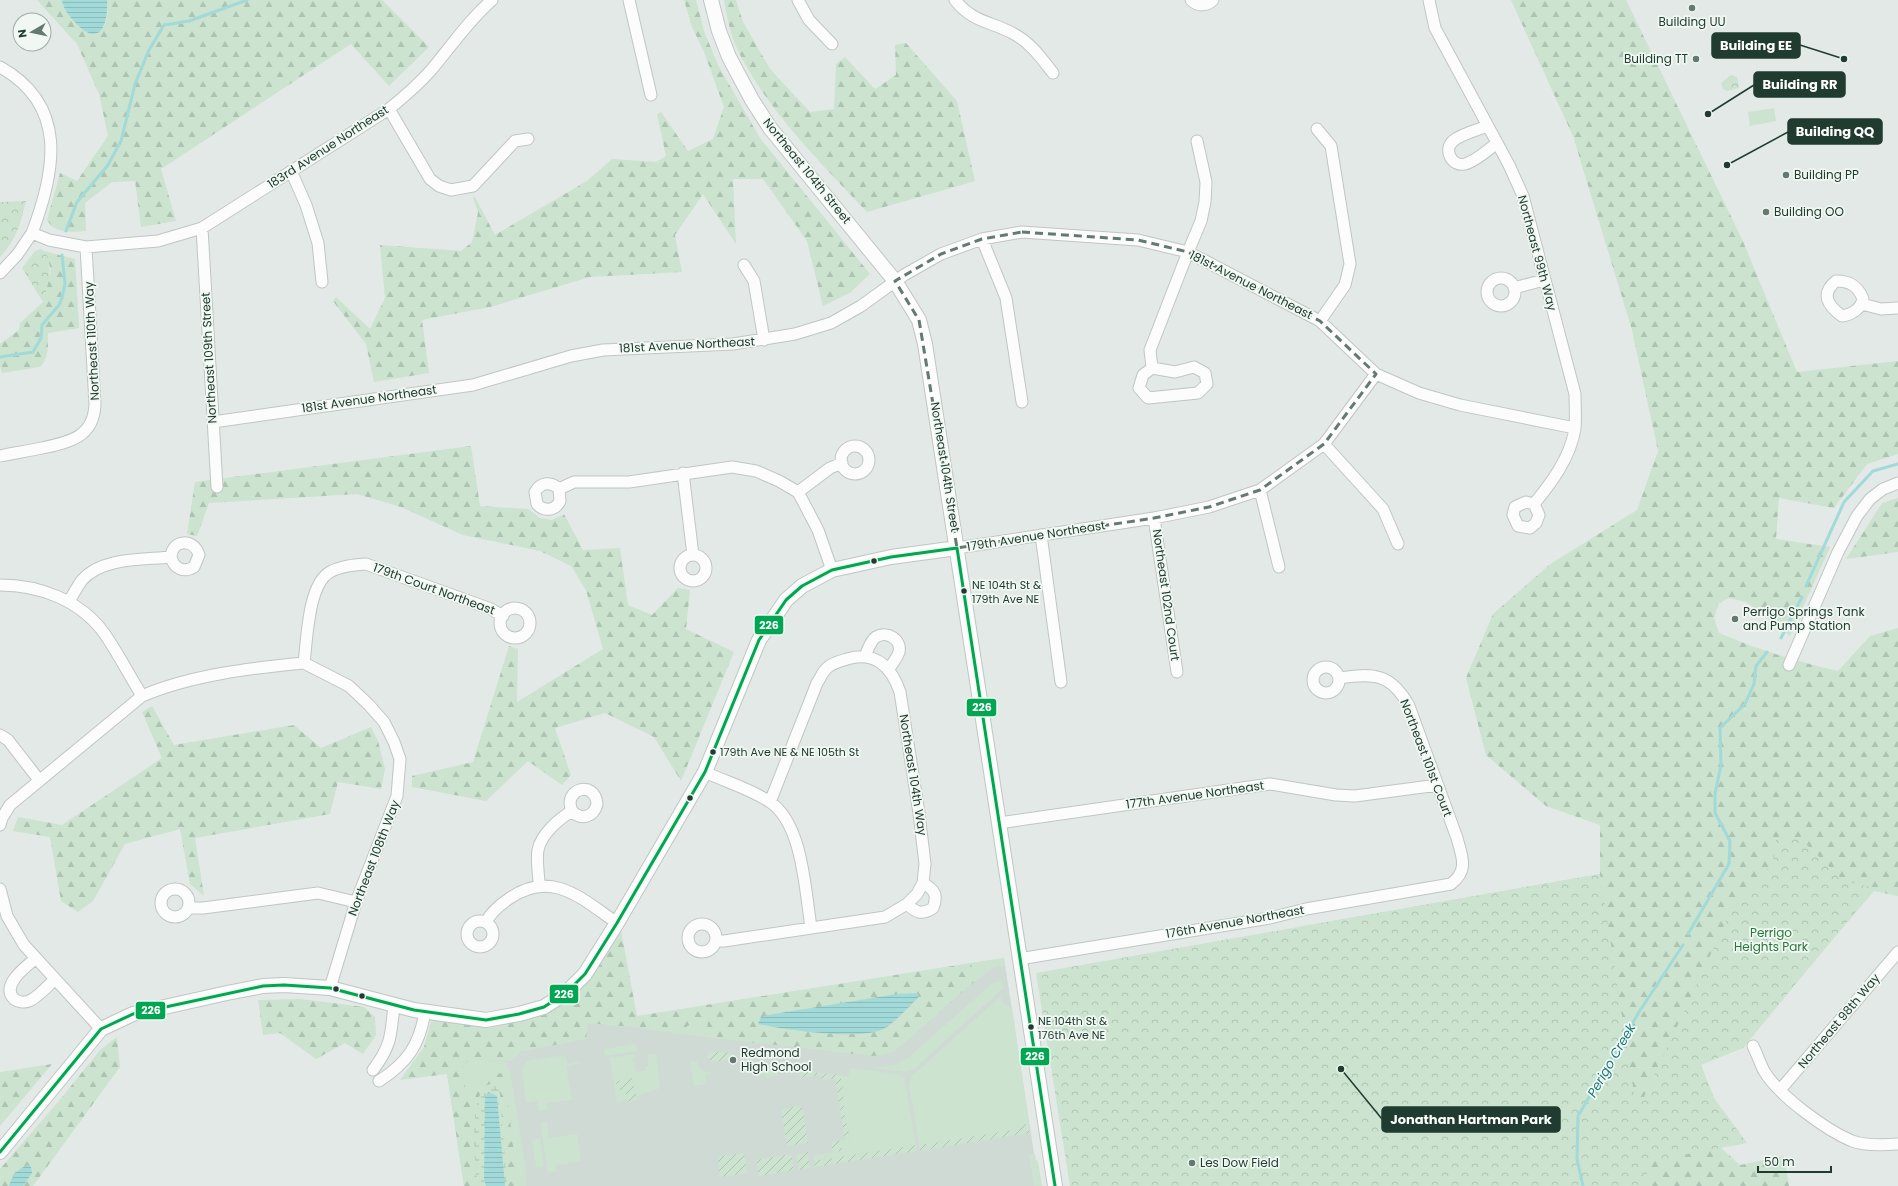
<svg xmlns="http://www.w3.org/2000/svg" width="1898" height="1186" viewBox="0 0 1898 1186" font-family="Poppins,sans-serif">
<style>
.built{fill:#d0dad5}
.grass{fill:#cbe3cf}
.forest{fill:url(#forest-firs)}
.wetland{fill:url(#wetland-marsh)}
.park{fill:url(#park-crowns)}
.garden{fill:url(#garden-furrows)}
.water{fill:url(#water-rules)}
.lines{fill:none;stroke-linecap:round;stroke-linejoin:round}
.stream{stroke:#a2d9d9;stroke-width:3}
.minor-casing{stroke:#c0c6c3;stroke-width:13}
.tertiary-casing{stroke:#c0c6c3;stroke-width:16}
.minor{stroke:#fbfcfb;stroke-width:11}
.tertiary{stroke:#fbfcfb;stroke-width:14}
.bus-1-casing{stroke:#f1f8f3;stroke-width:6}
.bus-1{stroke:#00a651;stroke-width:3}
.marked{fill:none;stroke:#647970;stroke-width:3;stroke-dasharray:8 5;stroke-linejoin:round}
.poi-dot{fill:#647970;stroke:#f1f8f3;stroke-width:1.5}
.bus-dot{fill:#203c31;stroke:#f1f8f3;stroke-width:1.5}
.labels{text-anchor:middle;stroke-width:3.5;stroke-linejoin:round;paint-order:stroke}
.bus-label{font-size:11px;fill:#203c31;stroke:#f1f8f3;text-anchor:start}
.poi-label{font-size:12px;fill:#203c31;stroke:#f1f8f3;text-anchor:start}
.street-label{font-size:12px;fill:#203c31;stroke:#f1f8f3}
.park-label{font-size:12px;fill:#29753c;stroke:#f1f8f3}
.water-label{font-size:13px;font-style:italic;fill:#18787a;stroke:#f1f8f3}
.leader{fill:none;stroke:#203c31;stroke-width:1.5}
.callout-dot{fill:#203c31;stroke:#f1f8f3;stroke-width:1.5}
.callout{fill:#203c31;stroke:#203c31;stroke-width:1.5}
.callout-label{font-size:13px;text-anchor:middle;font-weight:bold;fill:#fff}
.line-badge{stroke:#f1f8f3;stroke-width:1.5}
.badge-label{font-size:11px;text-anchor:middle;font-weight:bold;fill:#fff}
</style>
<defs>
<pattern id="forest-firs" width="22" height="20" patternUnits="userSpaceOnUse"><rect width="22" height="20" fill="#cbe3cf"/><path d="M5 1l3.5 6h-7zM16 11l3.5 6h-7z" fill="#aec4b2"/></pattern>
<pattern id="wetland-marsh" width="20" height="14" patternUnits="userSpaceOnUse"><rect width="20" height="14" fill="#cbe3cf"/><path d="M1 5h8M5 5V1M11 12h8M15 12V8" fill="none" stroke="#aec4b2"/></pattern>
<pattern id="park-crowns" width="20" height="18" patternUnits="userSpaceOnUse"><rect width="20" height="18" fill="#cbe3cf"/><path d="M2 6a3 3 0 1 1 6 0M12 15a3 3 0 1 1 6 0" fill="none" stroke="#aec4b2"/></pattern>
<pattern id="garden-furrows" width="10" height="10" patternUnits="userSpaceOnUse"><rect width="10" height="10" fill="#cbe3cf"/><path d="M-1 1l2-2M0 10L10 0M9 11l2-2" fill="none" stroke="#aec4b2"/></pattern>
<pattern id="water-rules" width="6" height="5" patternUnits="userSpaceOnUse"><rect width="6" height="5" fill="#a2d9d9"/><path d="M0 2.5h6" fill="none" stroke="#8bbbbb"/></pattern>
</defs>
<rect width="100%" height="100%" fill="#e3e9e6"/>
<path class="built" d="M 1004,958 L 1039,1186 L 464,1186 L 443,1047 Z"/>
<path class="grass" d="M 1774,108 L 1776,121 L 1750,126 L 1748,112 Z
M 1004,958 L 1005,966 L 994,967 L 974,982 L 971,963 Z
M 1001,981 L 1003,988 L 914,1069 L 907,1072 L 874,1068 L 895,1065 L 908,1058 L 987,988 L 995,982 Z
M 1000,997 L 1004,1004 L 1012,1007 L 1029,1124 L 1019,1125 L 1020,1129 L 919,1145 L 909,1085 L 912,1076 Z
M 709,1012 L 706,1037 L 665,1032 C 683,1030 695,1023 709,1012 Z
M 636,1044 L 637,1051 L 605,1056 L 604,1049 Z
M 635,1054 L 635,1058 L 633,1059 L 636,1072 L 646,1071 L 646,1067 L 649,1066 L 647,1054 L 656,1055 L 660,1088 L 637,1096 L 631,1076 L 622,1080 L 628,1099 L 617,1103 L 610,1058 Z
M 565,1055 L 567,1064 L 581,1062 L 581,1063 L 566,1066 L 572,1100 L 546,1103 L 547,1110 L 539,1111 L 537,1101 L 526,1103 L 522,1069 L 527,1062 L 532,1060 Z
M 472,1059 L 507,1062 L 507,1068 L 510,1071 L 526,1171 L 526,1186 L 518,1186 L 507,1095 L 502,1073 L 482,1077 L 474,1101 L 467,1100 L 463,1076 L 464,1064 Z
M 690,1061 L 697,1062 L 701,1070 L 711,1074 L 705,1075 L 706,1084 L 694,1086 Z
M 752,1066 L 776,1068 L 778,1076 L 766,1078 L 765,1074 L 754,1076 Z
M 850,1068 L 898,1074 L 904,1078 L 916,1145 L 814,1161 L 813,1156 L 841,1151 L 843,1143 L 850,1137 C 849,1128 845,1121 844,1112 C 843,1101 844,1085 840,1075 L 848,1077 Z
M 547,1122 L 549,1138 L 577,1134 L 581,1161 L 556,1165 L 557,1171 L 548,1173 L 540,1123 Z
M 540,1138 L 544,1167 L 536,1168 L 532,1140 Z
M 1029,1154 L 1035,1154 L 1036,1160 L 1038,1161 L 1042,1186 L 1034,1186 Z"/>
<path class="forest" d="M 37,0 L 62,0 C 65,18 82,25 96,34 C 109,26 108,13 107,0 L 382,0 L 429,47 L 389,86 L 351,44 L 161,169 L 176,221 L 141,227 L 135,181 L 112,182 L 85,203 L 86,231 C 72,232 55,234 47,220 L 60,173 L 77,181 L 108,136 L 99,94 L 77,44 Z
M 684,0 L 696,0 L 704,31 L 718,65 L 760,138 L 870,274 L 851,292 L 823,306 L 807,241 L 763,179 L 733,179 L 736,244 L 703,194 L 675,235 L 682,272 L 590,277 L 490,307 L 422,320 L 429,373 L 374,382 L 366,344 L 333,301 L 336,297 L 370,329 L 385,298 L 380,245 L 461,251 L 472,242 L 478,212 L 473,198 L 475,197 L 495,235 L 587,181 L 612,159 L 656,162 L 666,156 L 657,114 L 661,112 L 688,151 L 713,139 L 724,107 L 704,52 L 692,27 Z
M 724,0 L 736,0 L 743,22 L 770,69 L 810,112 L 834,109 L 836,64 L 845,57 L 875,89 L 896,75 L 895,45 L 906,43 L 957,101 L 975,181 L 867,212 C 822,164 762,105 735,44 C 730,31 726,14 724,0 Z
M 1511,0 L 1626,0 L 1742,239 L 1797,372 L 1898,361 L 1898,454 L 1867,464 L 1834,508 L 1779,498 L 1776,539 L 1830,547 L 1790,636 L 1746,602 L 1729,598 L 1719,603 L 1714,618 L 1719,633 C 1757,649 1797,662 1838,671 L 1870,636 L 1898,628 L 1898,896 L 1874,891 L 1759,1026 L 1679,1058 L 1708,1136 L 1740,1165 L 1784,1156 L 1789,1186 L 1271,1186 L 1304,926 L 1600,874 L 1600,825 L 1546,806 L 1486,755 L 1466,678 L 1493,614 L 1549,565 L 1637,510 L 1658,451 L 1632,330 L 1573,136 Z
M 44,251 L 75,259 L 79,328 L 48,333 C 48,346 49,358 40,367 L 2,373 L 0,366 L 0,344 L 19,330 L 20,323 L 43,302 L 51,270 Z
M 471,446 L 480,506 L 528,509 L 540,518 L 552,520 L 564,514 L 583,550 L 620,548 L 628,605 L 652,615 L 678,588 L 690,590 L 686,629 L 734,652 L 681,781 L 654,737 L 605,713 L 555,728 L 571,775 L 562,785 L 528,761 L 486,801 L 412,787 L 412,776 L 473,762 L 509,646 L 518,649 L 517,702 L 603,649 L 586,590 L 571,566 L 540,551 L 463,535 L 401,507 L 357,494 L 209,503 L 197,536 L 187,534 L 195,482 Z
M 1898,498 L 1898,552 L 1846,559 L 1882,503 Z
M 152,706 L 174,745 L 294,725 L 321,748 L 371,727 L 378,741 L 385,769 L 381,789 L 338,782 L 330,814 L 195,838 L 204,896 L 190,884 L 180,829 L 125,844 L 93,901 L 78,912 L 61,901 L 50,837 L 13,831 L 18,817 L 62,825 L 162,758 L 142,712 Z
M 621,931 L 637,1016 L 971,963 L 974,982 L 896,1050 L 884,1055 L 872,1056 L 706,1037 L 709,1012 C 680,1035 669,1034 634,1027 C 620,1025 607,1026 593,1023 L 588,1024 L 586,1039 L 523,1051 L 511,1061 L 471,1059 L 464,1064 L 463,1076 L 467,1100 L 474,1101 L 482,1077 L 502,1073 L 507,1095 L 518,1186 L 464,1186 L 447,1074 L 400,1080 L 424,1047 L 432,1018 L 478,1026 L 524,1020 L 585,982 Z
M 300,999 L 364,1007 L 375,1017 L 376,1035 L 363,1054 L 345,1043 L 316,1059 L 280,1033 L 263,1035 L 258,1000 Z
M 117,1037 L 120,1067 L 33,1186 L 0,1186 L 0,1169 L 58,1102 L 101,1049 Z
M 52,1064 L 0,1126 L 0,1072 Z"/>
<path class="wetland" d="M 494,1083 L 500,1093 L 507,1186 L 479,1186 L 477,1183 C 475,1163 469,1100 486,1086 C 488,1084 491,1084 494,1083 Z"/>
<path class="park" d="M 1731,75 L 1737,77 L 1739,88 L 1727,91 L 1723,89 L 1721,83 Z
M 26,201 C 21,223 16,240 0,257 L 0,202 Z
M 41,249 C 57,259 47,288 43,302 L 22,268 L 35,251 Z
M 1790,836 L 1807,845 L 1844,881 L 1875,888 L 1743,1048 L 1701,1065 L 1714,1098 L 1747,1143 L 1645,1162 L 1649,1186 L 1070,1186 L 1036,973 L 1600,874 L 1637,1112 L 1730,913 L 1755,888 L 1773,861 L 1776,840 Z"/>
<path class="garden" d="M 709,1051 L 731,1053 L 733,1057 L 731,1059 L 711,1062 L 707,1057 Z
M 799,1071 L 840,1075 C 843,1083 844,1101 844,1110 C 844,1121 850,1130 849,1141 L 843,1143 L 841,1151 L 833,1152 L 831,1142 L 845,1140 L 835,1078 L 822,1080 L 821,1075 L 800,1078 Z
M 631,1076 L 638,1099 L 629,1102 L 624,1089 L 617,1091 L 616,1082 Z
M 798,1106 L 802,1106 L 808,1143 L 787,1146 L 781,1110 Z
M 1029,1124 L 1029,1133 L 920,1151 L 919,1145 L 1019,1129 L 1019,1125 Z
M 916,1145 L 917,1151 L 815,1167 L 814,1161 Z
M 808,1152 L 810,1168 L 799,1170 L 796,1154 Z
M 744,1153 L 747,1173 L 720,1177 L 717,1157 Z
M 791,1154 L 794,1170 L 759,1176 L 756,1160 Z"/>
<path class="water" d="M 62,0 L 107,0 C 109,27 98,49 74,21 C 68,15 63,8 62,0 Z
M 918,993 L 918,998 C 908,1007 893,1025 881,1030 C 853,1040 788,1030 758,1024 L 761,1017 L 768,1015 L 897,994 Z
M 488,1092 L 497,1096 L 505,1186 L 486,1186 L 484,1180 L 485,1098 Z
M 28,1165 L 31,1167 L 32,1173 L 23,1186 L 9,1186 C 12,1176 17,1169 28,1165 Z"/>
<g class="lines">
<path class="stream" d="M 66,231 L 77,202 L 108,165 L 121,141 L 135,84 L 149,50 L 164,25 L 189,21 L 247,0
M 0,357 L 33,352 L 41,338 L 42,325 L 59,305 L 62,298 L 65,284 L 62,255
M 1806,586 L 1844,502 L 1873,471 L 1898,464
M 1781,638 L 1802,597
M 1688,934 L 1729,864 L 1730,841 L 1715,813 L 1715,794 L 1721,765 L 1720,728 L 1745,704 L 1754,684 L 1756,666 L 1767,652
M 1583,1186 L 1577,1159 L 1578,1116 L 1639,1012 L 1683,945"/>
<defs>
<path id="minor" d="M 629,0 L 651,95
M 798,0 L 809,20 L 832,44
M 955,0 C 973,23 991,21 1014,34 C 1031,43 1041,58 1053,73
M 1191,0 C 1198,7 1207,6 1213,0
M 1429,0 L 1435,28 L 1509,165 L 1523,196 L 1575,394 C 1575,405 1576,418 1575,429 C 1570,458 1552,482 1534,504 L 1526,502 L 1515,507 L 1513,515 L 1518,526 L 1530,528 L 1536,523 L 1539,515 L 1534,504
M 0,67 C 68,105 56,170 32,233
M 389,109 L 430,179 L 439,186 L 451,190 L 473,186 L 515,141 L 528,139
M 1488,126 C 1477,130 1461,134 1453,141 C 1443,150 1452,167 1465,164 C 1476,161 1488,150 1497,143
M 1317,129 L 1331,146 L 1350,264 L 1345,285 L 1320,321
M 291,171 L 306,205 L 318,243 L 322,282
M 202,228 L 217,487
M 982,239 L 1006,298 L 1022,402
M 744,265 L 754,281 L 764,340
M 0,273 L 17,255 L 32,233 L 49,240 L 86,247 L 158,241 L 202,228 L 389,109 C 405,96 419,84 432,69 C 452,45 469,20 492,0
M1487 292a14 14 0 1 1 28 0a14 14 0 1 1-28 0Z
M 1836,281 C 1850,281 1858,286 1863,299 C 1861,309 1851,315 1842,316 C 1828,306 1820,294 1836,281 Z
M 1514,288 L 1544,280
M 1862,304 L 1881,309 L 1898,308
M 1152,368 L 1175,372 L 1194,367 L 1205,373 L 1207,384 L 1198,393 L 1148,398 L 1139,388 L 1143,375 L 1152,368 L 1150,350 L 1188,252 L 1201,221 L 1205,202 L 1206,182 L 1197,141
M 213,422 L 473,385 L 571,356 L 603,350 L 733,344 L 795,334 L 831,323 L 861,306 L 904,275 L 941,254 L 982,239 L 1022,232 L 1138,240 L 1188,252 L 1320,321 L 1376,374 L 1419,393 L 1460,405 L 1575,428
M 1324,444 L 1383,509 L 1398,544
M841 460a14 14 0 1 1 28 0a14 14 0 1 1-28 0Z
M 0,456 C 14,453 28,451 42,448 C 70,442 94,437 95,404 L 86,247
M 683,473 L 693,555
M 559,489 L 560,501 C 555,511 544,512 537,504 L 535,492 C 541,482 551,481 559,489 L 574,482 L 629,482 L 732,467 L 756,471 L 779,481 L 798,492 L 830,468 L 842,463
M 1260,490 L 1279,567
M 798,492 L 818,530 L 832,570
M 1154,518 L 1177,672
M 1041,535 L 1061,682
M 957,548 L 1154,518 L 1209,507 L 1260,490 L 1324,444 L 1376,374
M680 568a13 13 0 1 1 26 0a13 13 0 1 1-26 0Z
M 0,585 C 39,585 80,600 104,633 C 118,653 129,675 142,696
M 69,601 C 73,595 77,587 82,580 C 102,557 143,560 171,557 C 174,569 184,573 194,567 L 199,555 C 194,538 172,539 171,557
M500 623a15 15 0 1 1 30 0a15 15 0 1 1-30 0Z
M 865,656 C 868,650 870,641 876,637 C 887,630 902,640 899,652 C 897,658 892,664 889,669
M 1789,665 L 1838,552 L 1857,516 L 1870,499 L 1883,489 L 1898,483
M1313 680a13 13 0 1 1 26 0a13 13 0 1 1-26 0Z
M 0,735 L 8,740 L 39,780
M 705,772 C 726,782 751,789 770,802 C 803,824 805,891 811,927
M 999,823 L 1270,784 L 1336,795 L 1355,796 L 1438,785
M 0,825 L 2,818 L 10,805 L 142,696 C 191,675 251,668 304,663
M 539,885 C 539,874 536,861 538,850 C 541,834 559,819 572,811 C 581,821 594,817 597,804 C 595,779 562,789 572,811
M 0,889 L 7,916 L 24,945 L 101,1029
M161 903a14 14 0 1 1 28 0a14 14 0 1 1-28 0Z
M 907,904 C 916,913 922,915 933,908 C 938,895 935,890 923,883
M 188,908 L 203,908 L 318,893 L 356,902
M467 934a13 13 0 1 1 26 0a13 13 0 1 1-26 0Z
M 486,922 C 491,912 501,904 510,898 C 552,869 582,899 617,923
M688 938a14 14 0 1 1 28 0a14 14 0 1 1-28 0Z
M 716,940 L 724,941 L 885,917 L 907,904 L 917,894 L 923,883 L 925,864 L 919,813 L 900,692 C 891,666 875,651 847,659 C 840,661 832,663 827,668 C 823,671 820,679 817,683 L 770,802
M 36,958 C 27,966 0,985 14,999 C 18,1002 24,1003 29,1001 C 38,997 48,986 55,979
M 1019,959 L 1270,918 L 1306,909 L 1451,884 C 1469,870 1462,857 1457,838 L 1409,706 C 1391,673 1373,673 1339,678
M 330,988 L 356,902 L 397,796 L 400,759 L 394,742 L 384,722 L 369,705 L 349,686 L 304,663 C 307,640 308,584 330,572 C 341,566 354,565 366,564 L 491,609 L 503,616
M 1753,1046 C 1757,1054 1760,1063 1764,1071 C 1779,1096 1826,1130 1852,1141 C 1865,1146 1885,1145 1898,1144
M 373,1070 C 392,1045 391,1034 394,1004
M 379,1081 C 407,1063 420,1045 425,1011
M 1780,1090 L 1898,952"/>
<path id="tertiary" d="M 711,0 L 719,31 L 729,57 L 752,100 L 770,128 L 895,281 L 919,320 L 925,344 L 1055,1186
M 0,1152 L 101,1029 L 133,1014 L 227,993 L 263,986 L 284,985 L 330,988 L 414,1010 L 486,1020 L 519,1014 L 544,1007 L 567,992 L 585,974 L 617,923 L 705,772 L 759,640 L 786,600 L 802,586 L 832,570 L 891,557 L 957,548"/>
</defs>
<use href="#minor" class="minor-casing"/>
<use href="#tertiary" class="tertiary-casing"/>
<use href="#minor" class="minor"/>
<use href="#tertiary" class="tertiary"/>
<defs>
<path id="bus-1" d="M 957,548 L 1055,1186
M 0,1152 L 101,1029 L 133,1014 L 263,986 L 284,985 L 330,988 L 414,1010 L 486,1020 L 519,1014 L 544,1007 L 567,992 L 585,974 L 617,923 L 705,772 L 759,640 L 786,600 L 802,586 L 832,570 L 891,557 L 957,548"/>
</defs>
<use href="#bus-1" class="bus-1-casing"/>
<use href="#bus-1" class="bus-1"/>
</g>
<path class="marked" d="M 1022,232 L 1138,240 L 1188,252 L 1320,321 L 1376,374 L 1324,444 L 1260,490 L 1209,507 L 1154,518 L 957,548 L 919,320 L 895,281 L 941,254 L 982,239 Z"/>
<g class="poi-dot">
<circle cx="1692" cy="8" r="4"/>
<circle cx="1696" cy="59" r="4"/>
<circle cx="1786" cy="175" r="4"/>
<circle cx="1766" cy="212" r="4"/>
<circle cx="1735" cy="619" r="4"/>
<circle cx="733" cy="1060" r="4"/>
<circle cx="1192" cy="1163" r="4"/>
</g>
<g class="bus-dot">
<circle cx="874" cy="561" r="3.5"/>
<circle cx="964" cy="591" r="3.5"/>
<circle cx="713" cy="752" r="3.5"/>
<circle cx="690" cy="798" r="3.5"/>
<circle cx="336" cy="989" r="3.5"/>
<circle cx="362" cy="996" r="3.5"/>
<circle cx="1031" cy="1027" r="3.5"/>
</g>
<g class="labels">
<g class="bus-label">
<text x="972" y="589">NE 104th St &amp;<tspan x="972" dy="14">179th Ave NE</tspan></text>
<text x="720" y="756">179th Ave NE &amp; NE 105th St</text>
<text x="1038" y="1025">NE 104th St &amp;<tspan x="1038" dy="14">176th Ave NE</tspan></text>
</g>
<g class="poi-label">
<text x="1692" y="26" text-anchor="middle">Building UU</text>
<text x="1688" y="63" text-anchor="end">Building TT</text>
<text x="1794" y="179">Building PP</text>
<text x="1774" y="216">Building OO</text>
<text x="1743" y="616">Perrigo Springs Tank<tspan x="1743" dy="14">and Pump Station</tspan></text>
<text x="741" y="1057">Redmond<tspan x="741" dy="14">High School</tspan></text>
<text x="1200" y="1167">Les Dow Field</text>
</g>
<g class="street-label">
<text transform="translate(328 147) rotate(-33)" y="4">183rd Avenue Northeast</text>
<text transform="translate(807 171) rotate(51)" y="4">Northeast 104th Street</text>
<text transform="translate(1537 253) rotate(75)" y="4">Northeast 99th Way</text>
<text transform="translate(1251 285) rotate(27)" y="4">181st Avenue Northeast</text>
<text transform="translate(92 341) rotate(-93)" y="4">Northeast 110th Way</text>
<text transform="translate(687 345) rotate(-3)" y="4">181st Avenue Northeast</text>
<text transform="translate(209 358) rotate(-93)" y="4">Northeast 109th Street</text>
<text transform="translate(369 399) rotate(-8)" y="4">181st Avenue Northeast</text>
<text transform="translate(945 467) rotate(81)" y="4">Northeast 104th Street</text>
<text transform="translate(1036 536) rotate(-9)" y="4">179th Avenue Northeast</text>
<text transform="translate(434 589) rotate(20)" y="4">179th Court Northeast</text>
<text transform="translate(1166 595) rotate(82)" y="4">Northeast 102nd Court</text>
<text transform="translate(1426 758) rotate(69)" y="4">Northeast 101st Court</text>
<text transform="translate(913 775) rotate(81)" y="4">Northeast 104th Way</text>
<text transform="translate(1195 795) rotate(-8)" y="4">177th Avenue Northeast</text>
<text transform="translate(374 858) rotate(-69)" y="4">Northeast 108th Way</text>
<text transform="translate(1235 922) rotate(-10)" y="4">176th Avenue Northeast</text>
<text transform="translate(1839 1021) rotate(-50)" y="4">Northeast 98th Way</text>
</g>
<g class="park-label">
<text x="1771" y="937">Perrigo<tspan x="1771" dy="14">Heights Park</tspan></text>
</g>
<g class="water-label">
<text transform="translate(1611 1060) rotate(-60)" y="5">Perigo Creek</text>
</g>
</g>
<path class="leader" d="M1844 59L1800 45M1708 114L1754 85M1727 165L1788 132M1341 1069L1382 1119"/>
<g class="callout-dot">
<circle cx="1844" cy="59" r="4"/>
<circle cx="1708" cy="114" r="4"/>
<circle cx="1727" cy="165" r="4"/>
<circle cx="1341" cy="1069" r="4"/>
</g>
<g class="callout">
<rect x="1712" y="33" width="88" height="25" rx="4"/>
<rect x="1754" y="72" width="91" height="25" rx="4"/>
<rect x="1788" y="119" width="94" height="25" rx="4"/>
<rect x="1382" y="1107" width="178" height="25" rx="4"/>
</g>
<g class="callout-label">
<text x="1756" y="50">Building EE</text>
<text x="1800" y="89">Building RR</text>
<text x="1835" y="136">Building QQ</text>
<text x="1471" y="1124">Jonathan Hartman Park</text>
</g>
<g class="line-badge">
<rect x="754" y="615" width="30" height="20" rx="4" fill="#00a651"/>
<rect x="966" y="698" width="31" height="19" rx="4" fill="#00a651"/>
<rect x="549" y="984" width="30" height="20" rx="4" fill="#00a651"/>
<rect x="135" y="1001" width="31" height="19" rx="4" fill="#00a651"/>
<rect x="1020" y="1047" width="30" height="19" rx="4" fill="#00a651"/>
</g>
<g class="badge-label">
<text x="769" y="629">226</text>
<text x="982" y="711">226</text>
<text x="564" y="998">226</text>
<text x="151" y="1014">226</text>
<text x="1035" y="1060">226</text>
</g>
<g transform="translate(32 32) rotate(261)"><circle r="19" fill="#f1f8f3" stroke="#9dada5"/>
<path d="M0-3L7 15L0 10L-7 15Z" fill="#647970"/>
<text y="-6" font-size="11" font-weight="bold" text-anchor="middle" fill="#203c31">N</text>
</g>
<path d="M1758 1166v6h73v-6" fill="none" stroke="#203c31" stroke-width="2"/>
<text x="1764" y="1166" font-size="12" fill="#203c31" stroke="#f1f8f3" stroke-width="3" paint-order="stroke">50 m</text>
</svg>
